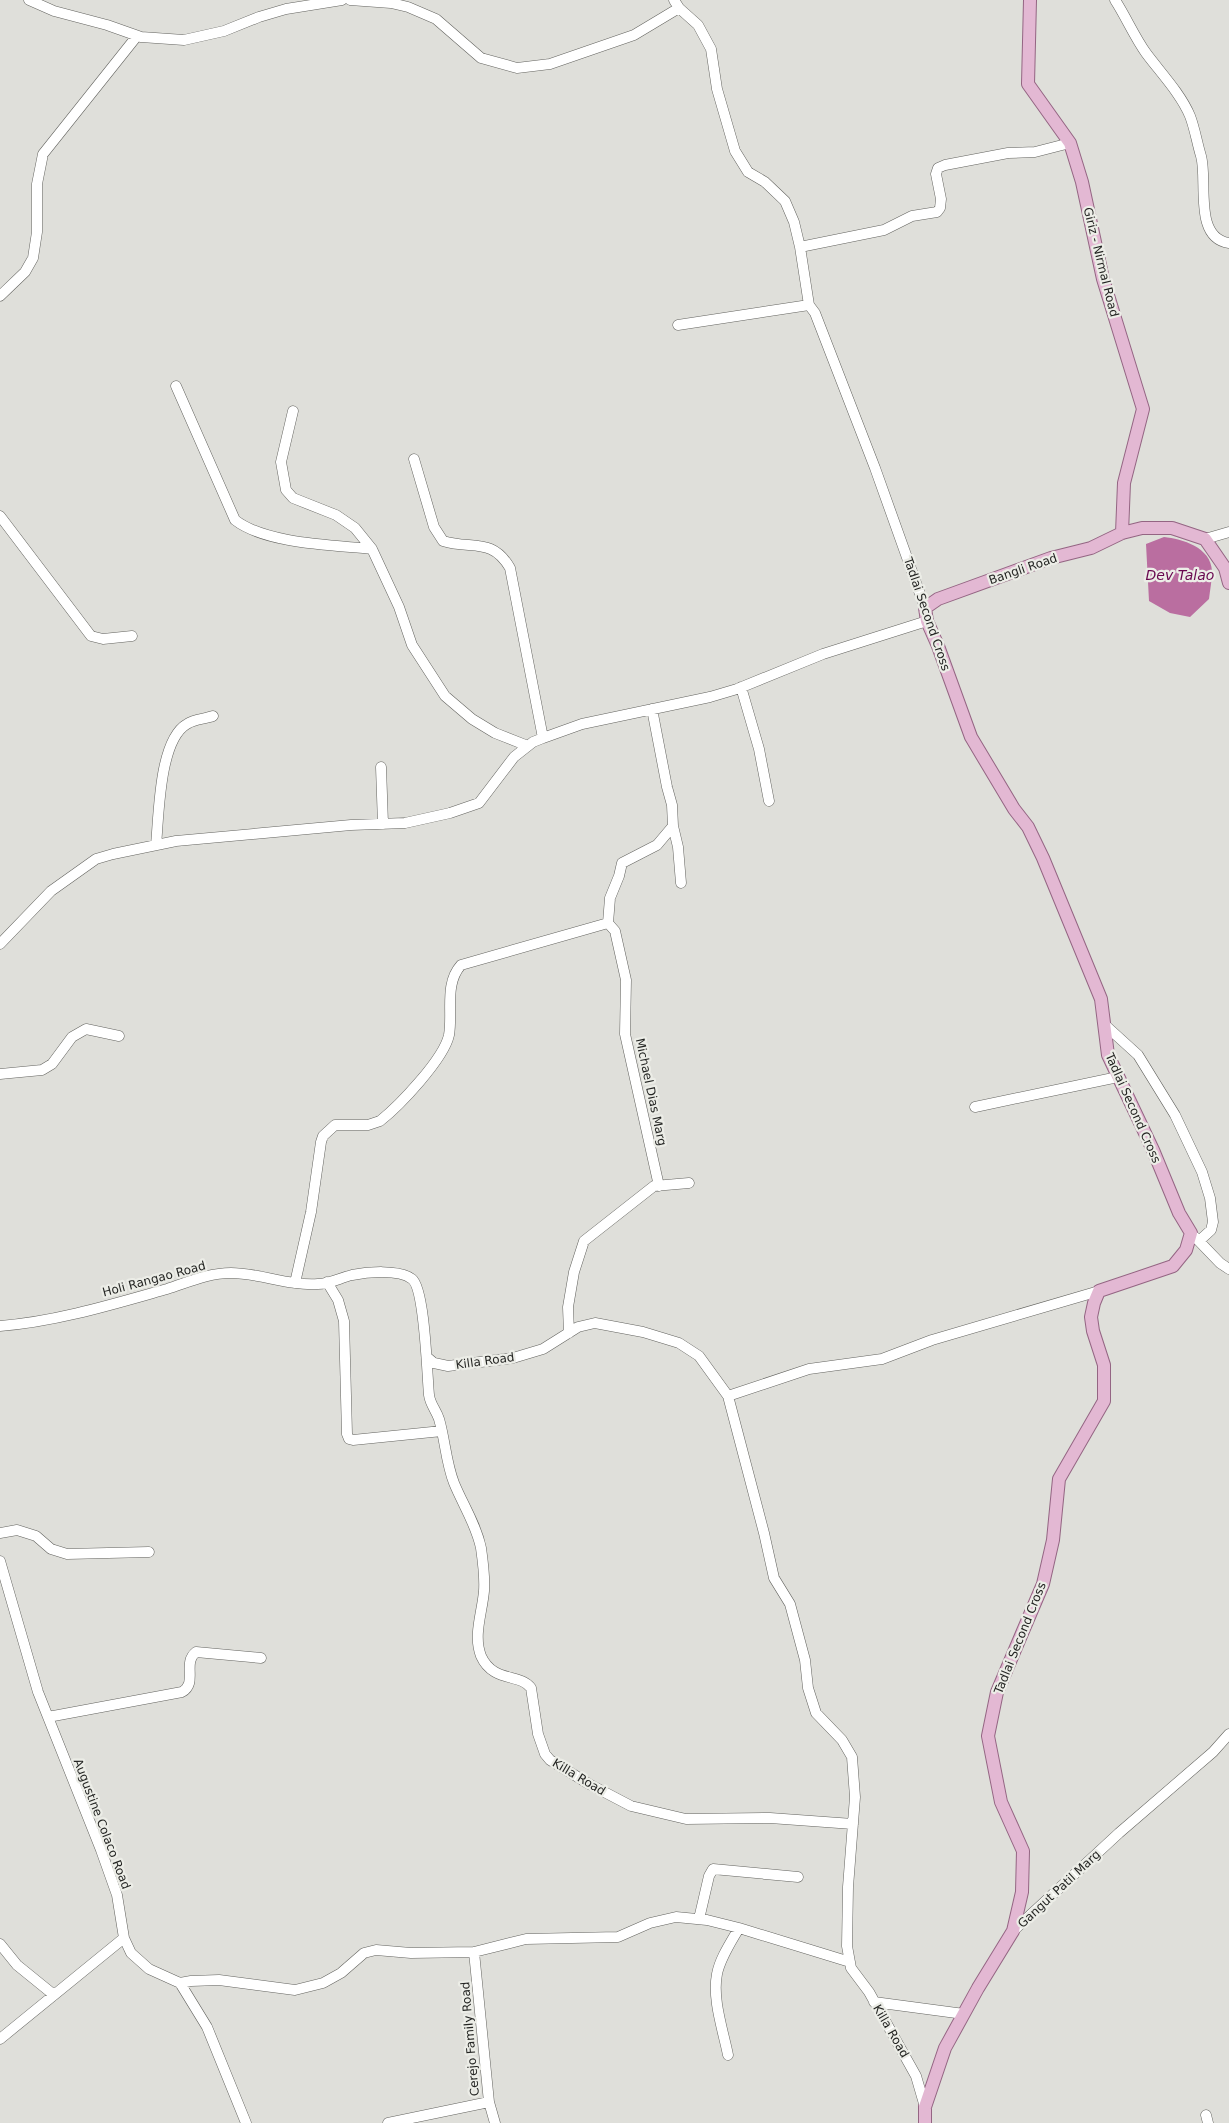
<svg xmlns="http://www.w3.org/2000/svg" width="1229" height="2123" viewBox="0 0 1229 2123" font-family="'DejaVu Sans',sans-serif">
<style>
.water{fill:#ba6ea0}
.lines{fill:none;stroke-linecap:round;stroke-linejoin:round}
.minor-casing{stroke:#63635f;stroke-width:11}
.major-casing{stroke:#946583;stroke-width:14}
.minor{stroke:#fff;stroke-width:10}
.major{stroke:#e3b8d3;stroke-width:12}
.labels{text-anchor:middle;stroke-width:4.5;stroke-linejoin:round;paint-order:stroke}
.street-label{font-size:12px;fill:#242523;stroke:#ecede7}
.water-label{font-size:14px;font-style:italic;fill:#690850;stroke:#ecede7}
</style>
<rect width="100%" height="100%" fill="#dfdfda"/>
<path class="water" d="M 1164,537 C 1182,539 1211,547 1212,571 C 1212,580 1210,590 1209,599 L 1190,617 L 1170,613 L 1149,601 L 1146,544 Z"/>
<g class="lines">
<defs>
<path id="minor" d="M 29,0 L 54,11 L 107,25 L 141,37 L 184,40 L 224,31 L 259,17 L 286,9 L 342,0
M 350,0 L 391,3 L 408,7 L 436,19 L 481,58 L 517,68 L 550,64 L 634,35 L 679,8
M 674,0 L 679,8 L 698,25 L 711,49 L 717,89 L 735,151 L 748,172 L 765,182 L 785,201 L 794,222 L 800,247 L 809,305 L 815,313 L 875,468 L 925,608
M 1115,0 C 1126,17 1134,36 1146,53 C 1160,72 1181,94 1190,116 C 1195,129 1197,143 1201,156 C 1208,180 1193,238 1229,243
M 800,247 L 884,230 L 912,216 L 937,212 L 940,208 L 941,199 L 936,174 L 938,168 L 945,165 L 1008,153 L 1035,152 L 1070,143
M 0,296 L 25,272 L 33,258 L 37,232 L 37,184 L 43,154 L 137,36
M 678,325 L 809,305
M 176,386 L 235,520 C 266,544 333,545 372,549
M 293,411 L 281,462 L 286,490 L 293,498 L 336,515 L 355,528 L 372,549 L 399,607 L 412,645 L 445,696 L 472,719 L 495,733 L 528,746
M 414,459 L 434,527 L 443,541 C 472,550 492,537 510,568 L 543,738
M 0,516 L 91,636 L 103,639 L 132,636
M 1205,539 L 1229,532
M 741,687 L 759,749 L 769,801
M 652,709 L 667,787 L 672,805 L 673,826 L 657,845 L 622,863 L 619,876 L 610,898 L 608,923 L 615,931 L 626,980 L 625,1034 L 659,1186
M 381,767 L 383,824
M 673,826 L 678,847 L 681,883
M 156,845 C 159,815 159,740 187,724 C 194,719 205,719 213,716
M 0,944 L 51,891 L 96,859 L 113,854 L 176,841 L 351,825 L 405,823 L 450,813 L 479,803 L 514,757 L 533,742 L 543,738 L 582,724 L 710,697 L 737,689 L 823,654 L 927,621
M 1105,1025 L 1138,1055 L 1175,1115 L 1202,1172 L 1210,1198 L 1213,1222 L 1211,1230 L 1199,1241
M 0,1074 L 42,1070 L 52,1064 L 72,1037 L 86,1029 L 119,1036
M 975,1107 L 1118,1077
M 1195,1237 L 1220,1263 L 1229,1269
M 327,1282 L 338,1300 L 344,1321 L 347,1434 L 349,1439 L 353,1440 L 442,1431
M 295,1283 L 311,1212 L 321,1142 L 323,1136 L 335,1125 L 368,1125 L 380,1121 C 399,1106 444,1059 449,1035 C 453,1012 444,984 461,965 L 608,923
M 0,1326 C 55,1322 114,1304 167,1289 C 189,1282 208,1273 231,1273 C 260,1273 288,1286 318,1284 C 329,1284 340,1278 352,1275 C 367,1272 399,1269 412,1279 C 425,1289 427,1375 429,1395 C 430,1404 436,1410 439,1419 C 445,1439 446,1463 454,1483 C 463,1505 476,1524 481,1548 C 483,1562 485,1577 484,1591 C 482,1614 473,1635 481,1656 C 493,1683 520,1673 531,1688 L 538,1734 L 545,1754 L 550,1760 L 589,1784 L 631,1806 L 686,1819 L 770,1818 L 853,1824
M 569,1333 L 568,1307 L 574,1272 L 584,1241 L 654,1186 L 689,1183
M 428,1358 L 434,1363 L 448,1366 L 513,1358 L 543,1349 L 578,1327 L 595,1323 L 643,1332 L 679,1343 L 699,1356 L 728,1396 L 764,1533 L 774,1578 L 790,1604 L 805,1660 L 808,1688 L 816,1713 L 842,1740 L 852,1757 L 855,1797 L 848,1887 L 847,1946 L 851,1968 L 869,1992 L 916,2076 L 925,2107
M 728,1396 L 809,1369 L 882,1359 L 932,1340 L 1099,1291
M 0,1533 L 17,1530 L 36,1536 L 51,1549 L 67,1554 L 149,1552
M 0,1561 L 38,1692 L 101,1850 L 117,1895 L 124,1938 L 131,1953 L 149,1969 L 180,1983 L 191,1981 L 219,1980 L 295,1990 L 323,1983 L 341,1973 L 364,1953 L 376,1950 L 411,1953 L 474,1952 L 526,1939 L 618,1937 L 650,1923 L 676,1917 L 707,1920 L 739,1928 L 850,1962
M 48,1717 L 182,1692 C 198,1683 182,1663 196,1652 L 261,1658
M 699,1919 L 709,1876 L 713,1869 L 798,1877
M 1013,1931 L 1119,1833 L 1213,1752 L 1229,1734
M 0,1944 L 17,1965 L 54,1995
M 474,1952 L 489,2102 L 495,2123
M 180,1983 L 207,2027 L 246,2123
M 874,2002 L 964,2014
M 0,2039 L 124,1938
M 728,2055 C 723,2030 712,1999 717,1974 C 720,1958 731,1942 739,1928
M 1206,2115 L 1208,2123
M 388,2123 L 489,2102"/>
<path id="major" d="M 1030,0 L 1028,84 L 1070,143 L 1082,182 L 1103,279 L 1143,409 L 1124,483 L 1122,533
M 925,2123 L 925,2107 L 945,2048 L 978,1988 L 1013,1931 L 1022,1892 L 1023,1851 L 1001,1802 L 988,1736 L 997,1692 L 1043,1584 L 1053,1540 L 1059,1479 L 1104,1401 L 1104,1365 L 1093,1331 L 1091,1317 L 1094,1303 L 1099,1291 L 1173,1266 L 1186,1250 L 1191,1233 L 1179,1213 L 1153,1150 L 1108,1055 L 1101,999 L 1043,858 L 1028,827 L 1014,809 L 971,737 L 938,646 L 927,621 L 925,608 L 938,599 L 1051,558 L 1091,548 L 1122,533 L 1142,528 L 1172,528 L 1205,539 L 1225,568 L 1229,583"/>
</defs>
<use href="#minor" class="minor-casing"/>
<use href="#major" class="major-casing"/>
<use href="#minor" class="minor"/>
<use href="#major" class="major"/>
</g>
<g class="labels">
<g class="street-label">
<text transform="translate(1101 262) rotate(76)" y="4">Giriz - Nirmal Road</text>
<text transform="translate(1023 569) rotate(-19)" y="4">Bangli Road</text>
<text transform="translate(927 614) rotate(71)" y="4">Tadlai Second Cross</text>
<text transform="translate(651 1092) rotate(78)" y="4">Michael Dias Marg</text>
<text transform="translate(1133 1108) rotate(66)" y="4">Tadlai Second Cross</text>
<text transform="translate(154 1279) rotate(-15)" y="4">Holi Rangao Road</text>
<text transform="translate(485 1361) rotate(-8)" y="4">Killa Road</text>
<text transform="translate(1020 1638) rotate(-68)" y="4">Tadlai Second Cross</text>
<text transform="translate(579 1777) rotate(31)" y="4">Killa Road</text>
<text transform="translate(102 1824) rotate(69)" y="4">Augustine Colaco Road</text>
<text transform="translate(1059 1889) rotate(-43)" y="4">Gangut Patil Marg</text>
<text transform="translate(891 2031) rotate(60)" y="4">Killa Road</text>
<text transform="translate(470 2039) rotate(-95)" y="4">Cerejo Family Road</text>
</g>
<g class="water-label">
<text x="1180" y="580">Dev Talao</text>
</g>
</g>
</svg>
